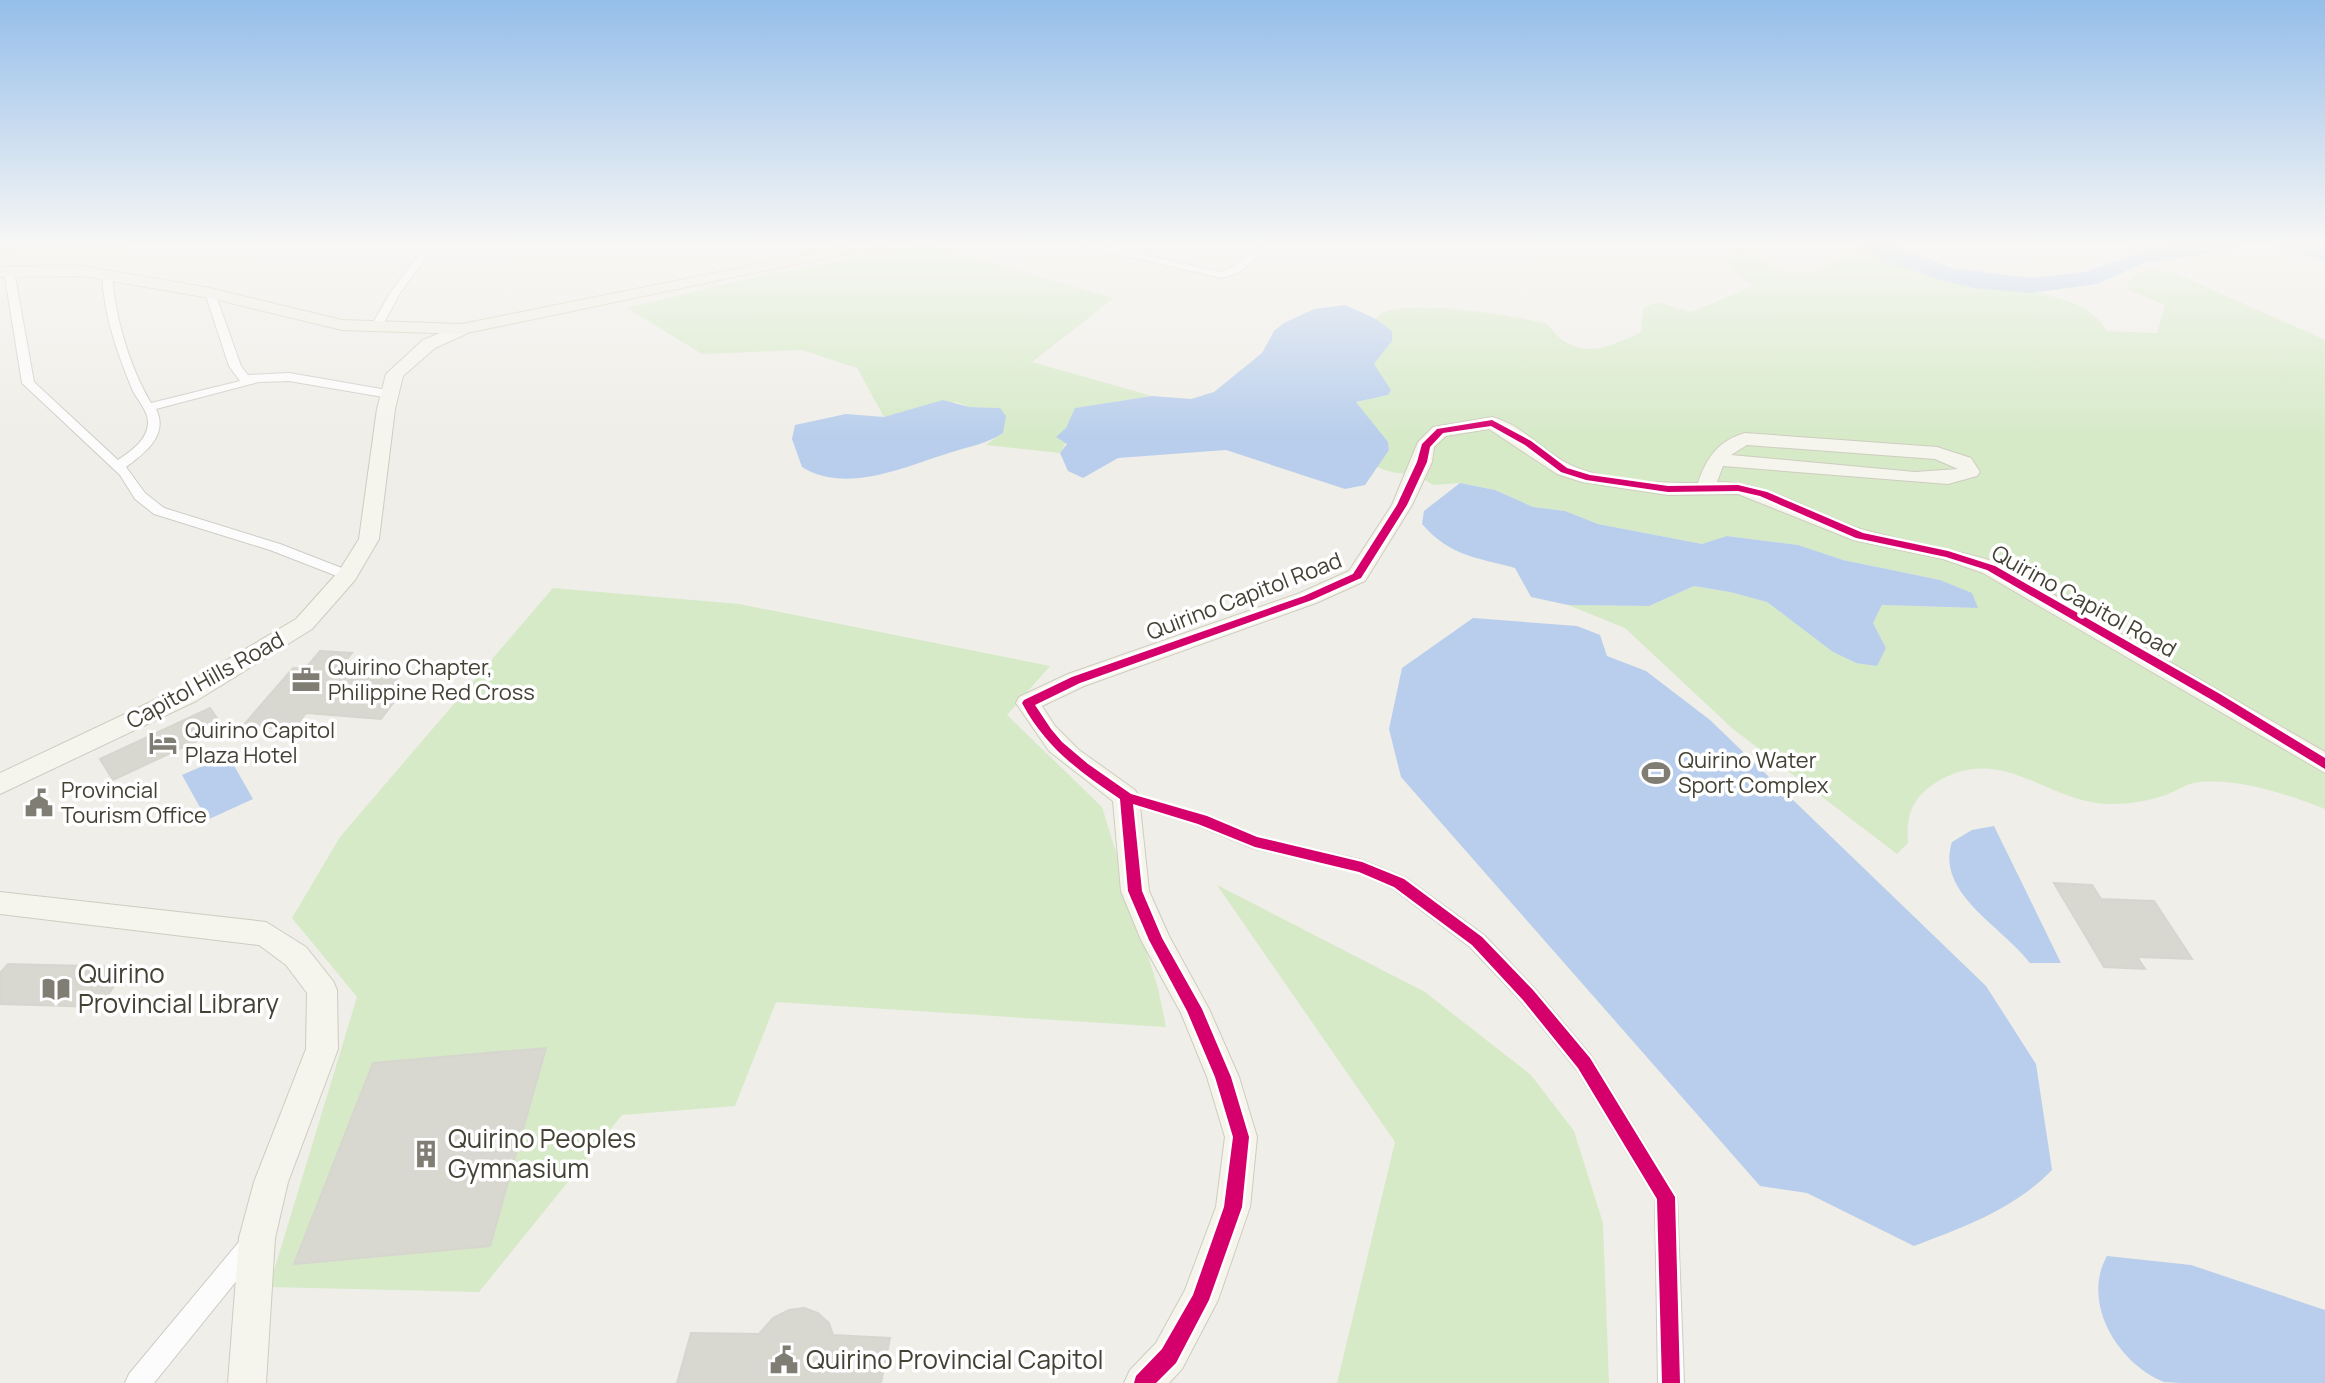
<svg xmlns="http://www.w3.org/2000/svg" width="2325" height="1383" viewBox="0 0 2325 1383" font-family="Manrope,sans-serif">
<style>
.green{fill:#d6eac8}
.water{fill:#b8ceec}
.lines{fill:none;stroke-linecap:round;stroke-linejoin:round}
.river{fill:#b8ceec;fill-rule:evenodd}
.building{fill:#d8d7d0;stroke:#d7d6ce;stroke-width:2}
.street-casing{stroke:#cdccc6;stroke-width:2}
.secondary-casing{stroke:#ceccbf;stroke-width:2}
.primary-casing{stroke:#d1ceb6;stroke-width:2}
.street{fill:#fdfcfc;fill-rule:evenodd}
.secondary{fill:#f6f5ed;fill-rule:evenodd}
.primary{fill:#f0efe3;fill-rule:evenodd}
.cycleway-casing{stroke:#fff;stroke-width:5}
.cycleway{fill:#d6006c;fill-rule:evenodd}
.labels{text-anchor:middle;stroke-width:7;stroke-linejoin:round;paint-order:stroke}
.street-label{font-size:22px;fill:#444135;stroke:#fff}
.poi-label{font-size:22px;fill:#444135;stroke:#fff;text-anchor:start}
.near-poi-label{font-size:26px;fill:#444135;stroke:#fff;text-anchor:start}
</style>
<rect width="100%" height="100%" fill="#efeee8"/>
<path class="green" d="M 0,243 L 140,243 L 126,250 L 20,251 L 0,254 Z
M 2123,243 L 2237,243 L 2148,257 Z
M 925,244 L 1114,298 L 1032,362 L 1152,396 L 1076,408 C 1069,423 1069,442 1060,453 L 986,445 L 1003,432 L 1000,408 L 969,407 L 956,402 L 884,417 L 857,368 L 802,350 L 702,354 L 627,308 L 741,280 Z
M 1737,251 C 1758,252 1771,272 1792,273 C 1829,276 1831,254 1860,253 C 1901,252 1924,267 1961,276 C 1998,286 2039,289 2075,304 C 2090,310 2098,318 2107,331 L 2157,333 L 2165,305 L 2128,290 L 2127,281 L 2149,269 L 2175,273 L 2325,340 L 2325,809 C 2287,794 2241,779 2200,782 C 2189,782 2176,791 2166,795 C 2148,801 2130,804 2111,804 C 2049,804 2002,742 1937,782 C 1912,797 1906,815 1908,843 L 1897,854 L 1733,729 L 1625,628 L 1568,605 L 1649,606 L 1694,586 L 1730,592 L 1767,602 L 1833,652 L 1856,663 L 1886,648 L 1873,623 L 1882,605 L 1977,608 L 1940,580 L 1843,560 L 1798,545 L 1728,536 L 1702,544 L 1598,524 L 1565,511 L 1533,507 L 1495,490 L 1460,483 L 1433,485 C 1408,467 1400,479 1376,466 L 1389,450 L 1388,442 L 1356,402 L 1388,395 L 1374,364 L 1392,341 L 1392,331 L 1376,319 L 1382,313 C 1415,299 1511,315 1547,324 C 1576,362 1604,350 1641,332 L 1643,308 L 1658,302 L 1691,312 L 1753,286 L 1732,271 L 1725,259 Z
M 553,588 L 739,604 L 1050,666 L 1007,715 L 1102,807 L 1158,988 L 1166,1027 L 776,1002 L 735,1106 L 622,1115 L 479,1292 L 269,1287 L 357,997 L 292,918 L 340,837 Z
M 1217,885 L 1425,992 L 1531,1075 L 1574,1131 L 1603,1223 L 1609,1383 L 1337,1383 L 1395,1142 Z"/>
<path class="water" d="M 1345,305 L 1376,319 L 1392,331 L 1392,341 L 1374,364 L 1391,390 L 1388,395 L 1356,402 L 1388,442 L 1389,450 L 1365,485 L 1345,489 L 1226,450 L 1118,458 L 1083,478 L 1068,471 L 1060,453 L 1067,444 L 1056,437 L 1066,428 L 1075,408 L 1152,396 L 1191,399 L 1214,392 L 1262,353 L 1274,331 L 1284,323 L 1314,309 Z
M 943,400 L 969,407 L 1000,408 L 1006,416 L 1003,433 C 986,444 971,446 952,452 C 906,466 847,495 802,467 L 792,439 L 795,425 L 846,414 L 884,417 Z
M 1460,483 L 1495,490 L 1533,507 L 1565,511 L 1598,524 L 1702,544 L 1727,536 L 1798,545 L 1843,560 L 1940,580 L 1972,593 L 1978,608 L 1882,605 L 1873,623 L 1886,648 L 1877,666 L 1856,663 L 1833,652 L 1767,602 L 1730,592 L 1694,586 L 1649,606 L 1568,605 L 1531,597 L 1515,568 C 1476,557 1451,557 1422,524 L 1424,511 Z
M 1473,618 L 1577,626 L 1600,635 L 1607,656 L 1646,671 L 1710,720 L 1986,986 L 2036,1064 L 2052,1170 C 2014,1209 1965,1227 1914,1246 L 1807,1193 L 1760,1186 L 1401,777 L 1389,729 L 1402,668 Z
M 228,755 L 253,799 L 207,820 L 182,775 Z
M 1994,826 L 2061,963 L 2030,963 C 2003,927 1935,893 1952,842 L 1972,830 Z
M 2107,1256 L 2191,1265 L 2325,1310 L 2325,1383 C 2284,1383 2242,1383 2201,1383 C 2190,1383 2174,1383 2164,1382 C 2117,1363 2081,1302 2107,1256 Z"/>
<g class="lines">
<path class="river" d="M 1854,243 L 1886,243 L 1952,268 L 2031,278 L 2085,272 L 2148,250 L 2188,243 L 2247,243 L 2235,250 L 2144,263 L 2097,284 L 2031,293 L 1974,288 L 1937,279 L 1883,260 Z
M 2275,243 L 2313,243 L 2325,247 L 2325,262 L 2279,248 Z"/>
</g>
<path class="building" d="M 320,651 L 352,653 L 340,668 L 402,672 L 393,685 L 406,686 L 381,719 L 306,713 L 294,729 L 242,727 L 293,668 L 305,669 Z
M 210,708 L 224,728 L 113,780 L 100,759 Z
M 2054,883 L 2092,885 L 2101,899 L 2154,901 L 2192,959 L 2137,957 L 2145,969 L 2104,967 Z
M 8,964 L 128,967 L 99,1007 L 0,1004 L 0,973 Z
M 546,1048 L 490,1246 L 294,1264 L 373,1063 Z
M 804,1308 L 818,1313 L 829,1323 L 833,1335 L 890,1338 L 881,1383 L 677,1383 L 691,1333 L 759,1334 L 773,1318 L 789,1310 Z"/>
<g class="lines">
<defs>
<path id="street" d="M 427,243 L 437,243 L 400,293 L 380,330 L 372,330 L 370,328 L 390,293 Z
M 1068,243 L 1089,243 L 1221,272 C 1242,265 1254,243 1276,243 L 1238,273 L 1222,278 Z
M 9,268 L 14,271 L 34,382 L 118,460 C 131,451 148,440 148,422 C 148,410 137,400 132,389 C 117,352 104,315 102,275 L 107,272 L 112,275 C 115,317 129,366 151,403 L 240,381 L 229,366 L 205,293 L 210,290 L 215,293 L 241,366 L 248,375 L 289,373 L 393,391 L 395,394 L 389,398 L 289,381 L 259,382 L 156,409 C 169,435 145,453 126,467 L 145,493 L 164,508 L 280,544 L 352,572 L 354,575 L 352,578 L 342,578 L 270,550 L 154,514 L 135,499 L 120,475 L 22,383 L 4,271 Z
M 1126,791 L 1208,815 L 1258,836 L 1362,860 L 1406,878 L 1484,935 L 1535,989 L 1591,1056 L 1677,1197 L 1684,1383 L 1658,1383 L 1655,1199 L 1577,1070 L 1521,1001 L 1470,947 L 1392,888 L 1358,873 L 1255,849 L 1196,825 L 1120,802 L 1117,797 L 1120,792 Z
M 251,1233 L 259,1237 L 263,1245 L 259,1253 L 154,1383 L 125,1383 L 129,1374 L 243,1237 Z"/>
<path id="secondary" d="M 462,324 L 468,325 L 468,333 L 435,348 L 403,376 L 395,409 L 379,539 L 355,580 L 312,629 L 196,701 L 0,794 L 0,773 L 178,689 L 296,619 L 339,571 L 359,539 L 377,409 L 386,374 L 423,340 Z
M 1492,417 C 1524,425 1544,454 1573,466 C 1608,482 1659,483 1698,483 C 1706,458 1719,440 1745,433 L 1937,447 L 1971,458 L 1980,472 L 1977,476 L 1948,484 L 1723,466 L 1717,482 C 1774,482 1816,517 1868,531 C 1911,543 1955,549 1999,563 L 2325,752 L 2325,773 L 1983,573 L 1943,559 L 1853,540 L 1738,494 L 1668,495 L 1582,482 L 1557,474 L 1489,429 L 1446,436 L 1434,447 L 1432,462 L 1412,505 L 1365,581 L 1316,603 L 1084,686 L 1042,706 L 1055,726 L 1079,750 L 1135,790 L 1139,797 L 1149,891 L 1169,936 L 1209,1009 L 1239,1077 L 1257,1137 L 1250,1207 L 1218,1300 L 1182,1369 L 1169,1383 L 1124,1383 L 1130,1370 L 1156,1343 L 1185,1290 L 1216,1207 L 1225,1137 L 1207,1077 L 1181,1013 L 1141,940 L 1121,891 L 1113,801 L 1049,751 L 1016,703 L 1019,697 L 1068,674 L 1300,593 L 1349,571 L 1392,505 L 1418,442 L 1433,427 ZM 1747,445 L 1935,459 L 1958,469 L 1915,472 L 1731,455 Z
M 0,892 L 266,922 L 306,947 L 333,981 L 337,990 L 338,1049 L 288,1182 L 275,1238 L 266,1383 L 228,1383 L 239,1238 L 254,1182 L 306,1049 L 307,993 L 286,965 L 259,945 L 0,914 Z"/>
<path id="primary" d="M 863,243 L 897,243 L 462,334 L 342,330 L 210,298 L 82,276 L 0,277 L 0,267 L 82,266 L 210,288 L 342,320 L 462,324 Z"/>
</defs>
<use href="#street" class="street-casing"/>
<use href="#secondary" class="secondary-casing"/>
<use href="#primary" class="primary-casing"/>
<use href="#street" class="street"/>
<use href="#secondary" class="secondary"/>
<use href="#primary" class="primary"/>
<defs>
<path id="cycleway" d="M 1492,420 L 1531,441 L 1567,468 L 1590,475 L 1668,486 L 1738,485 L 1767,492 L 1863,533 L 1948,551 L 1995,566 L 2220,694 L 2325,758 L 2325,769 L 2212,700 L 1987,570 L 1946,557 L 1856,538 L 1760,496 L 1738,491 L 1668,492 L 1586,480 L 1561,472 L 1525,445 L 1491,426 L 1443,433 L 1430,447 L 1427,462 L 1407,505 L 1361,578 L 1312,600 L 1080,683 L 1035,705 L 1051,729 L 1062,742 L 1088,764 L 1131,794 L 1207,816 L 1257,837 L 1362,862 L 1404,879 L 1482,937 L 1533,990 L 1590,1058 L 1675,1197 L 1680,1383 L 1662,1383 L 1657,1199 L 1578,1068 L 1523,1000 L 1472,945 L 1394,887 L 1359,872 L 1255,847 L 1198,824 L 1133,804 L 1142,891 L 1162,938 L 1202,1009 L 1231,1077 L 1249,1137 L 1242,1207 L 1209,1300 L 1176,1363 L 1156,1383 L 1134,1383 L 1136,1376 L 1162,1349 L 1193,1295 L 1224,1207 L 1233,1137 L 1215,1077 L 1187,1011 L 1149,940 L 1128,891 L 1120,799 C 1079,771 1046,748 1022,703 L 1024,700 L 1072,677 L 1304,596 L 1353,574 L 1397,505 L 1417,462 L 1422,444 L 1437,429 Z"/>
</defs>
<use href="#cycleway" class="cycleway-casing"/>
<use href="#cycleway" class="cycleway"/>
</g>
<linearGradient id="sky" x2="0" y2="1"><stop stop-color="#95beea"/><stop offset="0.56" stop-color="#f8f7f5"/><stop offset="1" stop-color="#f8f7f5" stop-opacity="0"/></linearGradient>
<rect width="2325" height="437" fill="url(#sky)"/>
<defs>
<symbol id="office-bare" viewBox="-9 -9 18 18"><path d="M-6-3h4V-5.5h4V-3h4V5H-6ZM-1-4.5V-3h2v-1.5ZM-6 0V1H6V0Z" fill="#807e74" stroke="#fff" stroke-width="2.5" paint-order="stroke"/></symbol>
<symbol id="hotel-bare" viewBox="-9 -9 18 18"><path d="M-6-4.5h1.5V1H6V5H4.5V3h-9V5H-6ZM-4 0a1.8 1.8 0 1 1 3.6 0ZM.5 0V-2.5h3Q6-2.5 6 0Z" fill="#807e74" stroke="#fff" stroke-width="2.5" paint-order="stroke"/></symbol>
<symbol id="stadium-bare" viewBox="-9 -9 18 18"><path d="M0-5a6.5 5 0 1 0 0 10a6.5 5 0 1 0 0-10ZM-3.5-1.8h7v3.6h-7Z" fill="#807e74" stroke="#fff" stroke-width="2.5" paint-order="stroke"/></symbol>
<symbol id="civic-bare" viewBox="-9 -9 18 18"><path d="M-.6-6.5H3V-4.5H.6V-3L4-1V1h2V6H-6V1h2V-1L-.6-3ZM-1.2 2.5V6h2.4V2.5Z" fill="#807e74" stroke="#fff" stroke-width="2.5" paint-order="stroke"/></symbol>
<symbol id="library-bare" viewBox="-9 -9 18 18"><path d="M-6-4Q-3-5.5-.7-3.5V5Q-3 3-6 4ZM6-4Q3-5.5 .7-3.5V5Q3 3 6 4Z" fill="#807e74" stroke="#fff" stroke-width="2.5" paint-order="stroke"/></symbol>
<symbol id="building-bare" viewBox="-9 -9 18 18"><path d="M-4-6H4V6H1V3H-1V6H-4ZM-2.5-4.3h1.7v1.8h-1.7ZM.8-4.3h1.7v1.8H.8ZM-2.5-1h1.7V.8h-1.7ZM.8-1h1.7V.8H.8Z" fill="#807e74" stroke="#fff" stroke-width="2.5" paint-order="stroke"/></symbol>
</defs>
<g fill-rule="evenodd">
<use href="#office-bare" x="286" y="660" width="40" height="40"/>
<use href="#hotel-bare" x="143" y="723" width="40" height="40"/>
<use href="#stadium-bare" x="1636" y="753" width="40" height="40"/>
<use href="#civic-bare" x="19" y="783" width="40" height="40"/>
<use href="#library-bare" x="36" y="969" width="40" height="40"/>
<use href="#building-bare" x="406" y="1134" width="40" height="40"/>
<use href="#civic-bare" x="764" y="1340" width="40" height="40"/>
</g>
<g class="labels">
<g class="street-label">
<text transform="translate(1244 596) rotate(-21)" y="8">Quirino Capitol Road</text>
<text transform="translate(2084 601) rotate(29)" y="8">Quirino Capitol Road</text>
<text transform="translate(205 680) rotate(-29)" y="8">Capitol Hills Road</text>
</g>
<g class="poi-label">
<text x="328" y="675">Quirino Chapter,<tspan x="328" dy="25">Philippine Red Cross</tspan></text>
<text x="185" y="738">Quirino Capitol<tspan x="185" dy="25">Plaza Hotel</tspan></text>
<text x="1678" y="768">Quirino Water<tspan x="1678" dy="25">Sport Complex</tspan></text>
<text x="61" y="798">Provincial<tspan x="61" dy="25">Tourism Office</tspan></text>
</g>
<g class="near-poi-label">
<text x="78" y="983">Quirino<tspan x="78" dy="30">Provincial Library</tspan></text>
<text x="448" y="1148">Quirino Peoples<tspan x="448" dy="30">Gymnasium</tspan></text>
<text x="806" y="1369">Quirino Provincial Capitol</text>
</g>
</g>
</svg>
